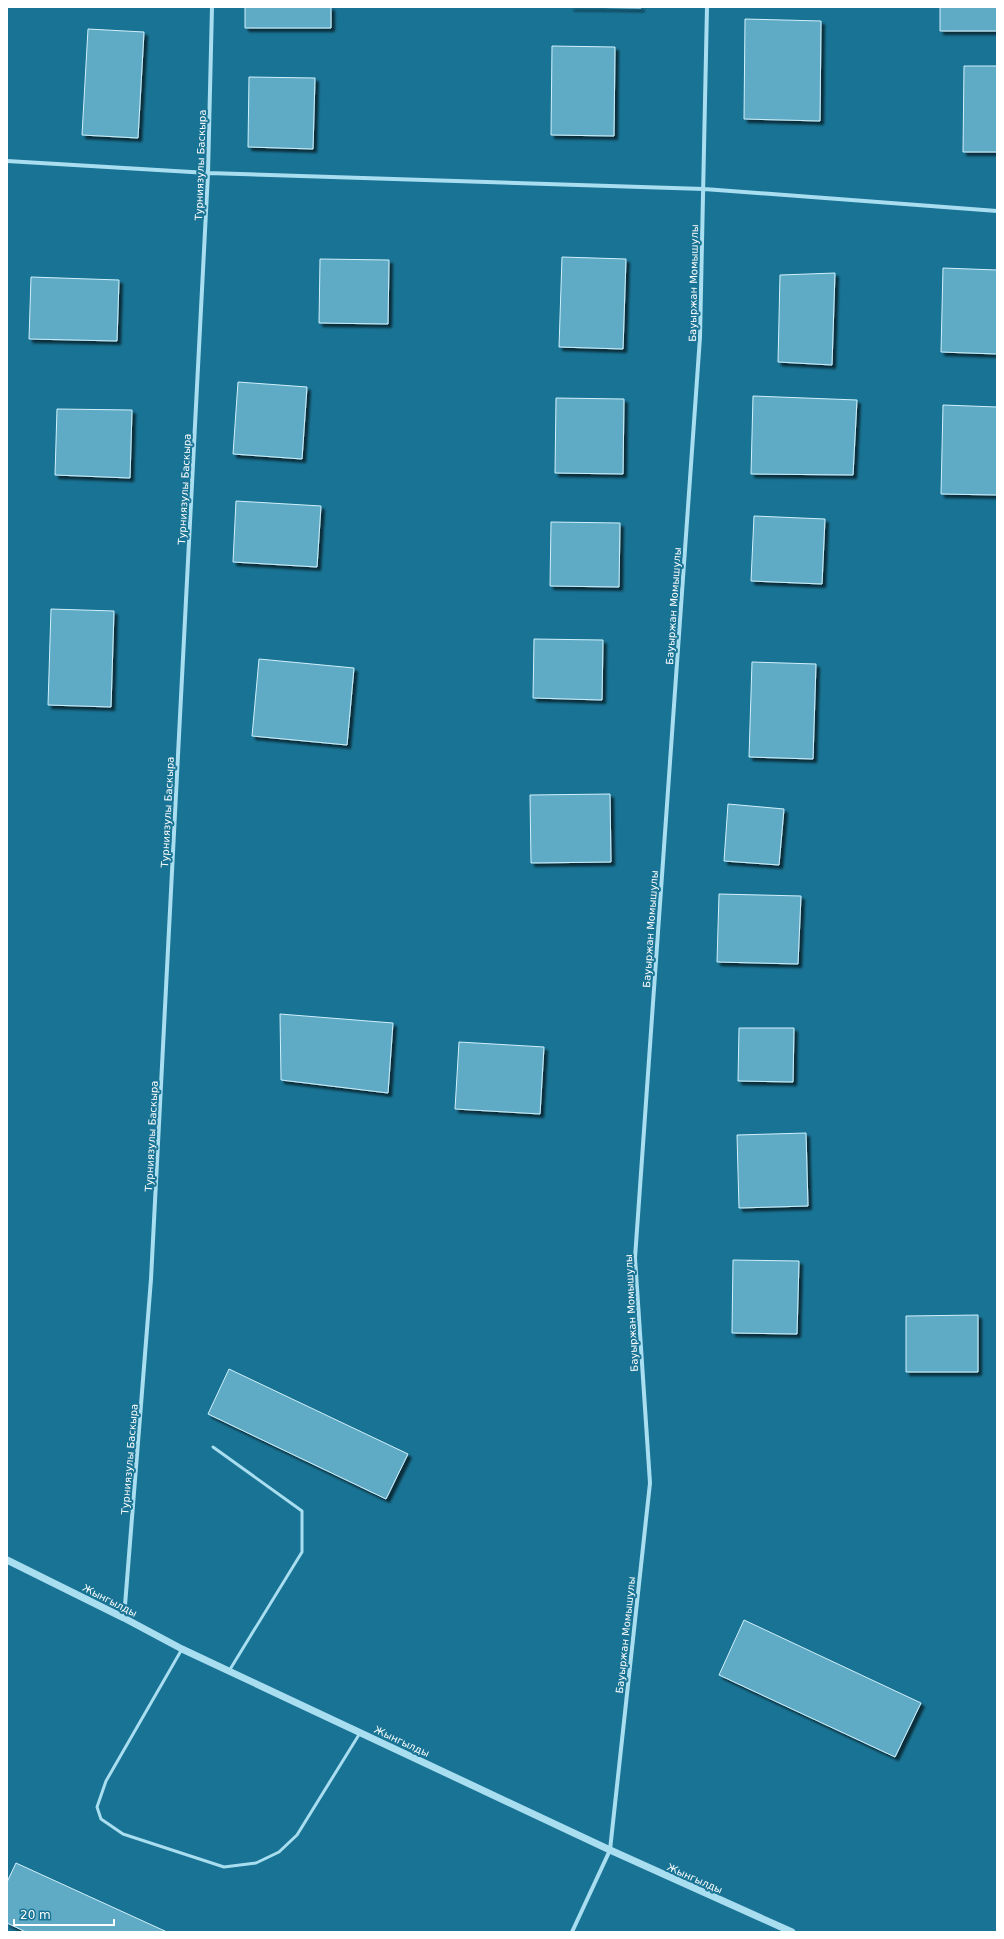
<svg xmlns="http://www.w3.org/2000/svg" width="1004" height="1939" viewBox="0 0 1004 1939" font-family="'DejaVu Sans',sans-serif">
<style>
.building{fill:#5fabc6;stroke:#d0f0fb;filter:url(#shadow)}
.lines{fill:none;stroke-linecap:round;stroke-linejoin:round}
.service{stroke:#a9def0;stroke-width:3}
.minor{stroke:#a9def0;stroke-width:4}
.tertiary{stroke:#a9def0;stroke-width:7}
.labels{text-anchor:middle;stroke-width:4;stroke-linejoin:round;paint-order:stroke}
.street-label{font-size:10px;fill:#fff;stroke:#197394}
</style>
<defs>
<filter id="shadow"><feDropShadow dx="3.5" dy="3.5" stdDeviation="1" flood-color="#0009"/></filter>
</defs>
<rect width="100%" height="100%" fill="#197394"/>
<path class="building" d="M 245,7 L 331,7 L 331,28 L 245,28 Z
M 570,7 L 641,7 L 641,8 Z
M 940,7 L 997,7 L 997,31 L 940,31 Z
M 745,19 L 821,21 L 820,121 L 744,119 Z
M 88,29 L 144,32 L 138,138 L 82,135 Z
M 552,46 L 615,47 L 614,136 L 551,135 Z
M 964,66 L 997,66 L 997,152 L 963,152 Z
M 249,77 L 315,78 L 313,149 L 248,147 Z
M 562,257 L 626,259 L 623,349 L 559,347 Z
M 320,259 L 389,260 L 388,324 L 319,323 Z
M 943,268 L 997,270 L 997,354 L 941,352 Z
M 835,273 L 832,365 L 778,362 L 780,275 Z
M 31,277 L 119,280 L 117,341 L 29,339 Z
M 238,382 L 307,387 L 302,459 L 233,454 Z
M 753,396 L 857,400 L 853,475 L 751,474 Z
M 556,398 L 624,399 L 623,474 L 555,473 Z
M 943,405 L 997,407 L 997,495 L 941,494 Z
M 57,409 L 132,410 L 130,478 L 55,475 Z
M 236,501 L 321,506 L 317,567 L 233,562 Z
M 754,516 L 825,519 L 822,584 L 751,581 Z
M 551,522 L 620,523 L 619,587 L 550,586 Z
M 51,609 L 114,611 L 111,707 L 48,705 Z
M 534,639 L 603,640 L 602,700 L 533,698 Z
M 259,659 L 354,668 L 347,745 L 252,736 Z
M 752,662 L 816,664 L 813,759 L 749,757 Z
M 610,794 L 611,862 L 531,863 L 530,795 Z
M 728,804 L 784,809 L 779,865 L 724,861 Z
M 719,894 L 801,896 L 798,964 L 717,962 Z
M 280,1014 L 393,1023 L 388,1093 L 281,1080 Z
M 739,1028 L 794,1028 L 793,1082 L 738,1081 Z
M 459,1042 L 544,1047 L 540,1114 L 455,1109 Z
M 806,1133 L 808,1206 L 739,1208 L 737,1135 Z
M 733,1260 L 799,1261 L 797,1334 L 732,1333 Z
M 978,1315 L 978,1372 L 906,1372 L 906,1316 Z
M 229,1369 L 408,1454 L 386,1499 L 208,1414 Z
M 744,1620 L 921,1703 L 895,1757 L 719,1675 Z
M 16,1863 L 167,1932 L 26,1932 L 7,1923 L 7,1882 Z"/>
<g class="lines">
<path class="service" d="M 213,1447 L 302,1511 L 302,1552 L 229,1671
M 182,1649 L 106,1781 L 97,1807 L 101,1819 L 123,1834 L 224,1867 L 256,1863 L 279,1852 L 297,1835 L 360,1733"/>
<path class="minor" d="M 7,161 L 208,173 L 704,189 L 997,211
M 124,1618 L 151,1279 L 208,173 L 212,7
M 572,1932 L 610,1850 L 650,1483 L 635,1258 L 700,337 L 707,7"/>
<path class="tertiary" d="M 7,1560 L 124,1618 L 182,1649 L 610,1850 L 792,1932"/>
</g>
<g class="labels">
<g class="street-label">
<text transform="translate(200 165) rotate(-88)" y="4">Турниязулы Баскыра</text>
<text transform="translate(693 283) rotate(-89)" y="4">Бауыржан Момышулы</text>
<text transform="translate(184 489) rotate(-87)" y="4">Турниязулы Баскыра</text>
<text transform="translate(673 606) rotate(-86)" y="4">Бауыржан Момышулы</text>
<text transform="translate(167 812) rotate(-87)" y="4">Турниязулы Баскыра</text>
<text transform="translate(650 929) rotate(-86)" y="4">Бауыржан Момышулы</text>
<text transform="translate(151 1136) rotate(-87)" y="4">Турниязулы Баскыра</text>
<text transform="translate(631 1313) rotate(-93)" y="4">Бауыржан Момышулы</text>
<text transform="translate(129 1459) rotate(-85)" y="4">Турниязулы Баскыра</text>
<text transform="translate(110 1600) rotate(27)" y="4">Жынгылды</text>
<text transform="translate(625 1635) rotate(-84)" y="4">Бауыржан Момышулы</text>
<text transform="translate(402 1741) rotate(25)" y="4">Жынгылды</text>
<text transform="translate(695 1878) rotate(24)" y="4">Жынгылды</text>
</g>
</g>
<rect width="1004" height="1939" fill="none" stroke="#ffffff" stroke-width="16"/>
<path d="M14 1919v6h100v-6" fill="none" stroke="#ffffff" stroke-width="2"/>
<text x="20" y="1919" font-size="12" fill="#ffffff" stroke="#197394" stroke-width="3" paint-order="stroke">20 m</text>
</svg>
